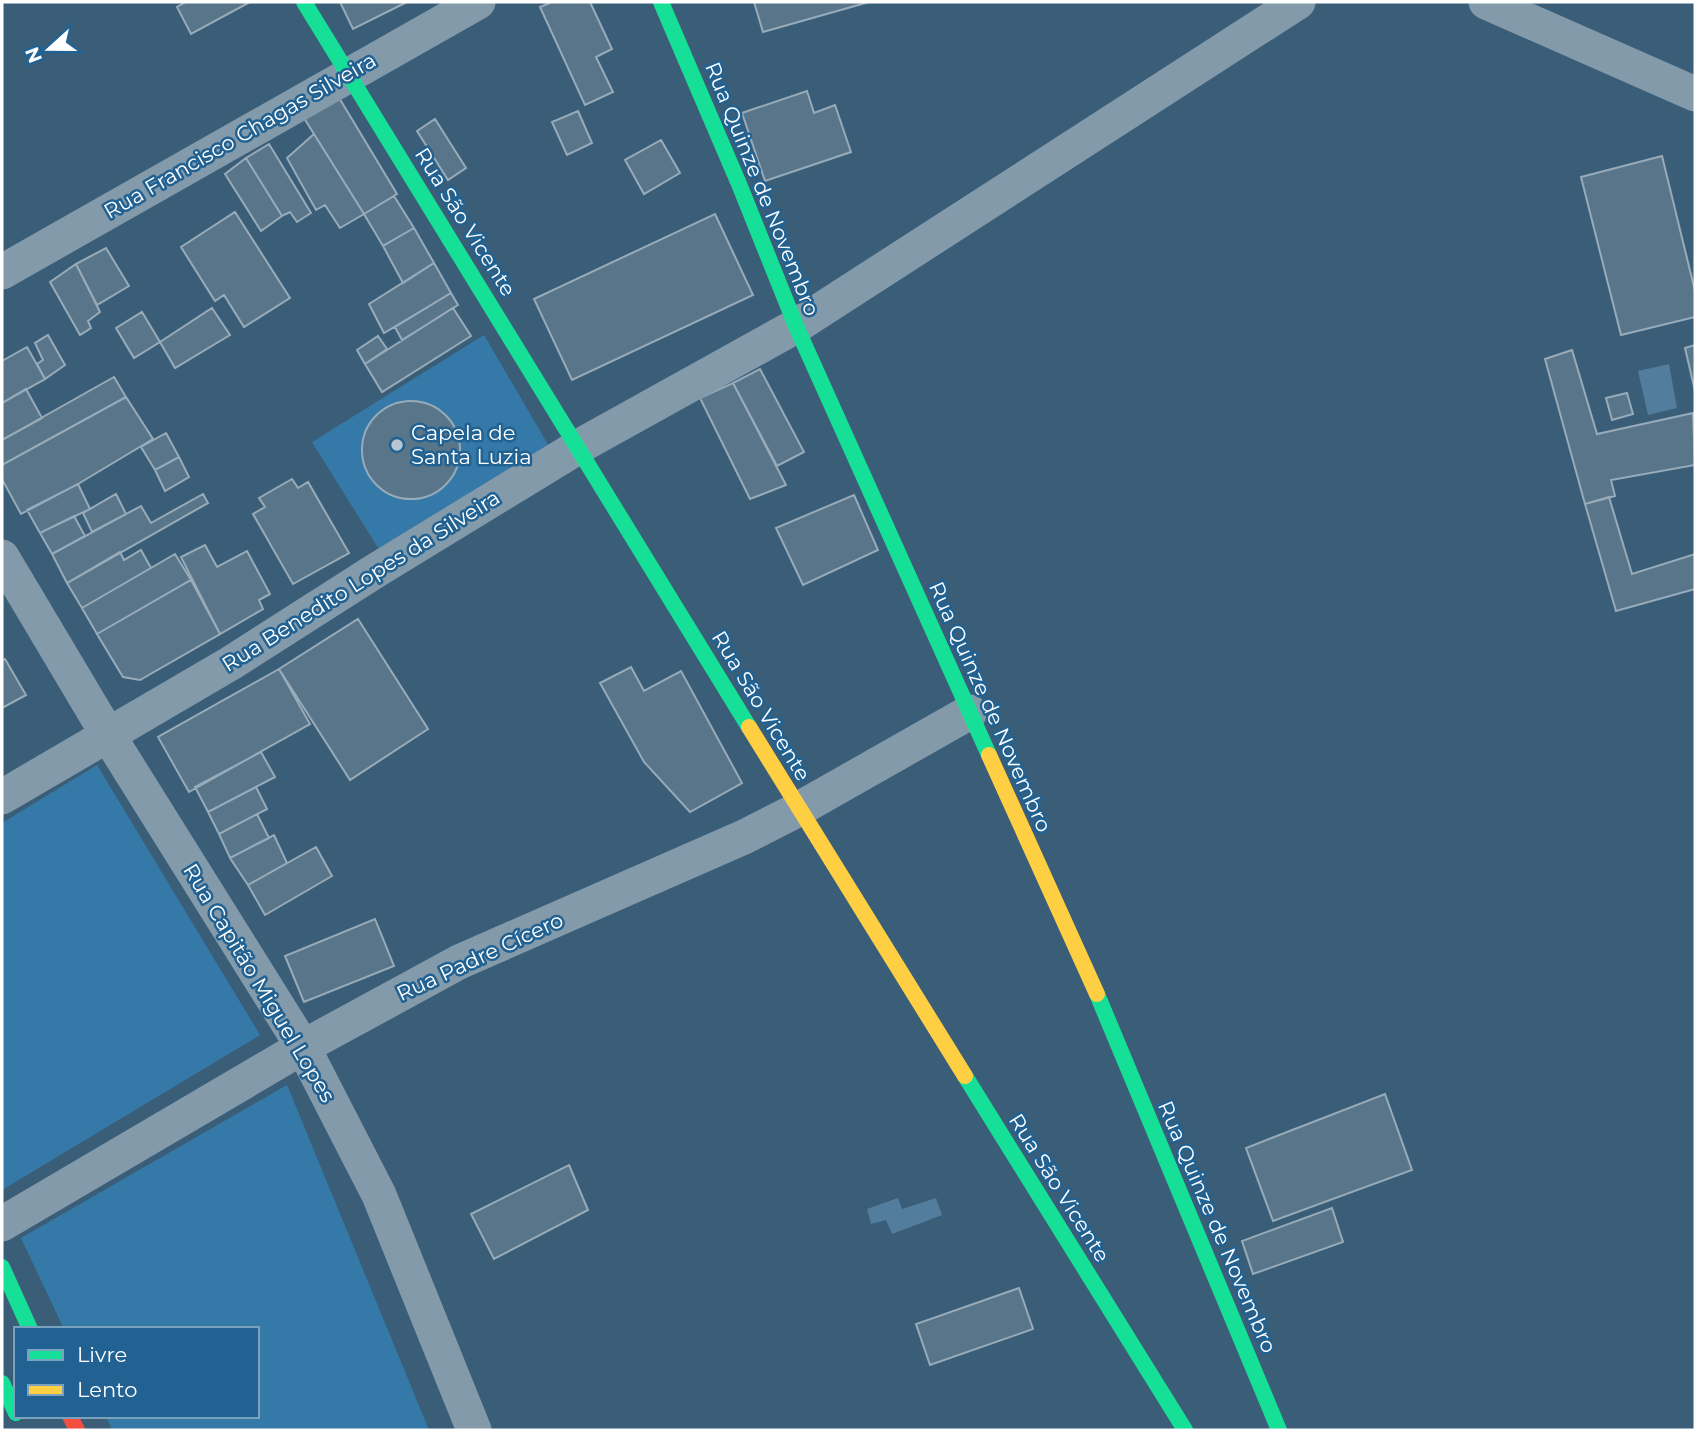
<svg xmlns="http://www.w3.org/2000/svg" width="1697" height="1432" viewBox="0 0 1697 1432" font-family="Montserrat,sans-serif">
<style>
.green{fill:#3579a8}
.water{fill:#527d9d}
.building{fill:#597589;stroke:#97abb9;stroke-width:2}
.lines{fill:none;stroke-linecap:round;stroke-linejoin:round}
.street{stroke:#839aab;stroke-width:35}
.fast{stroke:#16e098;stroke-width:16}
.slow{stroke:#ffcf43;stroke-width:16}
.jam{stroke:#f24e42;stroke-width:16}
.poi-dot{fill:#bac7d0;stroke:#216292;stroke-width:2.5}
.labels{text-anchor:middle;stroke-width:5;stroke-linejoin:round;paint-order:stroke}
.street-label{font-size:21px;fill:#fff;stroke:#216292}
.poi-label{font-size:21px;fill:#fff;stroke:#216292;text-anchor:start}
</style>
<rect width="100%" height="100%" fill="#3b5e78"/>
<path class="green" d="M 484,335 L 550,448 L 380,551 L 312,442 Z
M 97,765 L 260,1035 L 2,1190 L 2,823 Z
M 287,1085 L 429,1430 L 112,1430 L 106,1416 L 257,1416 L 257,1329 L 64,1329 L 21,1238 Z"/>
<path class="water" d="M 1669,364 L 1677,408 L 1648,415 L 1638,371 Z
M 898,1198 L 902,1209 L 936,1198 L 942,1215 L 892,1234 L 886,1220 L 871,1224 L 867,1209 Z"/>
<path class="building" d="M 186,2 L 250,2 L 191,34 L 177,7 Z
M 340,2 L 407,2 L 353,29 Z
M 552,2 L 590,2 L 612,49 L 596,57 L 613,92 L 585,105 L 540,7 Z
M 754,2 L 869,2 L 763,32 Z
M 807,91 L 814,113 L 835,105 L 851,152 L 765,181 L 742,113 Z
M 338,96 L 397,194 L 364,214 L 304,118 Z
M 578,111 L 592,143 L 567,155 L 552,122 Z
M 435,119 L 466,168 L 448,180 L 417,131 Z
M 314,134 L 364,214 L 340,228 L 325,205 L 316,210 L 287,158 Z
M 661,140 L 680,173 L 644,194 L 625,160 Z
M 269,144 L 311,213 L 297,222 L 290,212 L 282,216 L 246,158 Z
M 1662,156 L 1695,291 L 1695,317 L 1621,335 L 1581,177 Z
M 246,158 L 282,216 L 261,231 L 225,174 Z
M 394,196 L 414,228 L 383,246 L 364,214 Z
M 235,212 L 290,298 L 244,327 L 224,295 L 215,301 L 181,247 Z
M 715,214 L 753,295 L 572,380 L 534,299 Z
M 414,228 L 434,263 L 403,283 L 383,246 Z
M 106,248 L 129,286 L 97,305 L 76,264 Z
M 434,263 L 451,293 L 384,333 L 369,304 Z
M 76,264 L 100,312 L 88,321 L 91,328 L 80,335 L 50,282 Z
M 451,293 L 458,305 L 402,340 L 395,327 Z
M 212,308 L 230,335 L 175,368 L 160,342 Z
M 453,308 L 471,336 L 382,392 L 365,364 Z
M 142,312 L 160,342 L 134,358 L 116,328 Z
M 48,335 L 65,365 L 45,379 L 37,364 L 43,360 L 35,343 Z
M 378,336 L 387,349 L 365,364 L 357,350 Z
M 1695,345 L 1695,391 L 1685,348 Z
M 27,347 L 45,379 L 2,403 L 2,361 Z
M 1572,350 L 1597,434 L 1693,413 L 1695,465 L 1611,480 L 1615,496 L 1585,504 L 1545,359 Z
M 760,369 L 804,452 L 777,466 L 733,383 Z
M 114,377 L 126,397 L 2,465 L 2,440 Z
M 733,383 L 786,485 L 750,499 L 700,398 Z
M 26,389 L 42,418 L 2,440 L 2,403 Z
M 1627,393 L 1633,414 L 1612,420 L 1606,398 Z
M 126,397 L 153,439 L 78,484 L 21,514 L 2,479 L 2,465 Z
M362 450a49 49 0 1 1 98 0a49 49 0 1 1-98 0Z
M 166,433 L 179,457 L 155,470 L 141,447 Z
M 179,457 L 189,477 L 165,491 L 155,470 Z
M 292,479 L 298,488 L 308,482 L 349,553 L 293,584 L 253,514 L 265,507 L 259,498 Z
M 78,484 L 90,509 L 40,533 L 27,510 Z
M 116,494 L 126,514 L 92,532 L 83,513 Z
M 203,494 L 208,503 L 67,583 L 52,554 L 141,506 L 151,523 Z
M 854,495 L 878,550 L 803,585 L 776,528 Z
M 1609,497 L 1632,574 L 1695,554 L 1695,589 L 1616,611 L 1585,504 Z
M 74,516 L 85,536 L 52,554 L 40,533 Z
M 205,545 L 217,567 L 247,551 L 270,594 L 259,600 L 263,609 L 220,634 L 181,557 Z
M 141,550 L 151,568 L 82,608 L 67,583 L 120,552 L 124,560 Z
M 175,554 L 191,580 L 97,634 L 82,608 Z
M 191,580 L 220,634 L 140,680 L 123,677 L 97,634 Z
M 358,619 L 428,729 L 350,780 L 279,669 Z
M 5,659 L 26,695 L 2,708 L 2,661 Z
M 631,667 L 644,691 L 681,671 L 742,783 L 690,812 L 644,762 L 600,683 Z
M 279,669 L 310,724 L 189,792 L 158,737 Z
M 261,752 L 275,777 L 208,812 L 195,787 Z
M 256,787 L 267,809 L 219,834 L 208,812 Z
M 257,814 L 269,838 L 230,858 L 219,834 Z
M 274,835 L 287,863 L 248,885 L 230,858 Z
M 316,847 L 332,876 L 265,915 L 248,885 Z
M 375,919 L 394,966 L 304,1002 L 285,956 Z
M 1385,1094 L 1412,1170 L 1273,1221 L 1246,1148 Z
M 569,1165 L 588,1210 L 494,1259 L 471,1214 Z
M 1332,1208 L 1343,1242 L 1253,1274 L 1242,1241 Z
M 1019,1288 L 1033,1329 L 930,1365 L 916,1324 Z"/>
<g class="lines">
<path class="street" d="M 1486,2 L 1695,94
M 2,272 L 478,2
M 2,557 L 108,735 L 303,1047 L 379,1195 L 474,1430
M 2,797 L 231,663 L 375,571 L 578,447 L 796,326 L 1298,2
M 2,1224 L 303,1047 L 459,962 L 744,837 L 799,809 L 970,712"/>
<path class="fast" d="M 304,2 L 749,727
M 661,2 L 739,184 L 796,326 L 989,755
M 1097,994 L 1279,1430
M 965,1076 L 1185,1430
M 2,1267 L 30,1329
M 2,1383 L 16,1413"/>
<path class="slow" d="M 749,727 L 965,1076
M 989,755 L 1097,994"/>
<path class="jam" d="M 70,1416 L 77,1430"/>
</g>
<circle class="poi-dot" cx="397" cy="445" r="7"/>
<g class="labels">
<g class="street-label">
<text transform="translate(240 136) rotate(-30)" y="7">Rua Francisco Chagas Silveira</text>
<text transform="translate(762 189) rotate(68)" y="7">Rua Quinze de Novembro</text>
<text transform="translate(465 222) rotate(58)" y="7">Rua São Vicente</text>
<text transform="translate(361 581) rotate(-32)" y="7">Rua Benedito Lopes da Silveira</text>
<text transform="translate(761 706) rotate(59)" y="7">Rua São Vicente</text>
<text transform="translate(990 707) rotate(66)" y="7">Rua Quinze de Novembro</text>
<text transform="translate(480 957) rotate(-25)" y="7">Rua Padre Cícero</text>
<text transform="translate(259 983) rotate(59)" y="7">Rua Capitão Miguel Lopes</text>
<text transform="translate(1059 1188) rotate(58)" y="7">Rua São Vicente</text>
<text transform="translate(1217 1227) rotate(67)" y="7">Rua Quinze de Novembro</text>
</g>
<g class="poi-label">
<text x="411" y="440">Capela de<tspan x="411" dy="24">Santa Luzia</tspan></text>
</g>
</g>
<rect width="1697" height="1432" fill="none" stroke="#ffffff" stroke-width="7"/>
<rect x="14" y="1327" width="245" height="91" fill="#216292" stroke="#7aa1be" stroke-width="2"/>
<rect x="28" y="1350" width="35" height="10" fill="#16e098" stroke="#7aa1be" stroke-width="2"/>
<text x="77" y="1362" font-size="21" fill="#ffffff">Livre</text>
<rect x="28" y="1385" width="35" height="10" fill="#ffcf43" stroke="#7aa1be" stroke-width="2"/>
<text x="77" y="1397" font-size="21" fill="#ffffff">Lento</text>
<g transform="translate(49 49) rotate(249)" stroke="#216292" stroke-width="5" paint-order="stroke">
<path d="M0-5L12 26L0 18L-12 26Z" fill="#ffffff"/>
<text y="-10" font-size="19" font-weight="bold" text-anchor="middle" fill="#ffffff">N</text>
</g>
</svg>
